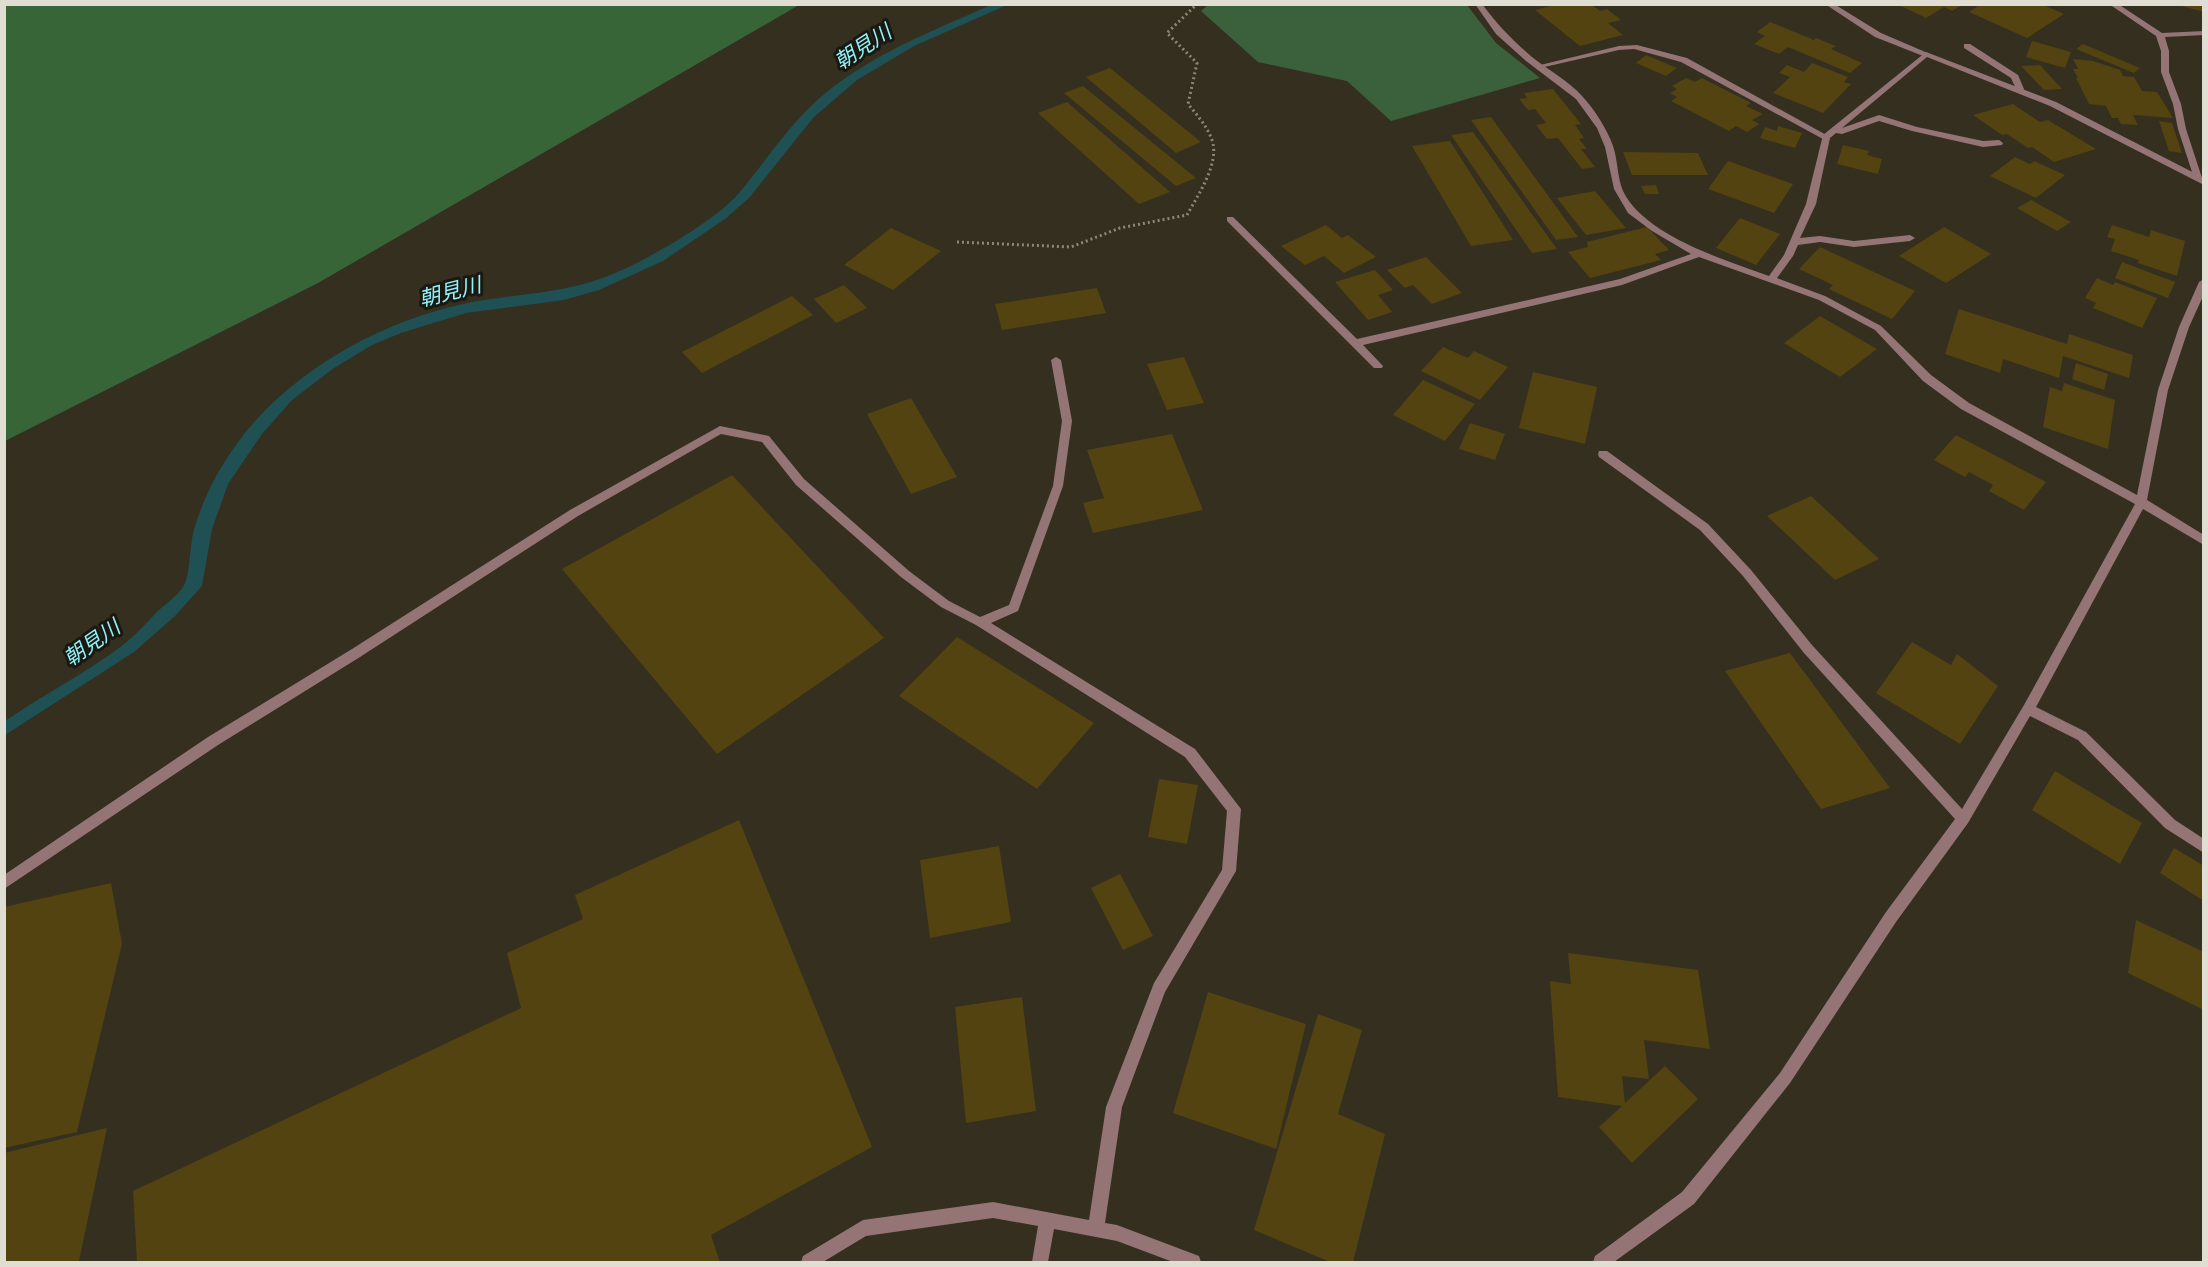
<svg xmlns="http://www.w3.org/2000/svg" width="2208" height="1267" viewBox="0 0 2208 1267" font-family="Inter,'Noto Sans JP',sans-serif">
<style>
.green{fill:#3b613c}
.forest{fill:#376538}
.water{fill:#1f5053}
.building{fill:#524310}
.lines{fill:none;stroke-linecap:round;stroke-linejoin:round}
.path{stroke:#8c877b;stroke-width:3;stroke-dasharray:2 3;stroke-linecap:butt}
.service{fill:#947475;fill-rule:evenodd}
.minor{fill:#947475;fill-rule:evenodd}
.labels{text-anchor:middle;stroke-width:6;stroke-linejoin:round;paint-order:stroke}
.water-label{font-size:21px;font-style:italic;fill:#8ff3f9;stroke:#1a1811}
</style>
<rect width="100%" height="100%" fill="#352f20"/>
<path class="green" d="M 1208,5 L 1467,5 L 1496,43 L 1540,78 L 1391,121 L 1347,81 L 1258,62 L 1201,11 Z"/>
<path class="forest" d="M 5,4 L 799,4 L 799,5 L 318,283 L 5,441 Z"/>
<path class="water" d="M 991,5 L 1007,5 L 914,46 L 857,80 L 813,118 L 749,198 L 725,219 L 663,261 L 599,290 L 564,300 L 466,313 L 401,333 L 372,345 L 334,368 L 292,400 L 262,434 L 228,484 L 212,529 L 202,586 L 175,616 L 134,652 L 5,735 L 5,721 C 43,695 86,673 123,645 C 136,635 148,621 160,609 C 167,603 178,595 183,587 C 191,575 189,546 194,530 C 208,480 240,432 279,397 C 338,345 413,310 491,299 C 539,292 577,291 622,270 C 655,255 716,220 739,193 C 767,160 789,124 822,96 C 872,54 932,31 991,5 Z"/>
<path class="building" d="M 1897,4 L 1964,4 L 1952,11 L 1944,7 L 1926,18 Z
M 1981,4 L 2041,4 L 2064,14 L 2027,38 L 1969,12 Z
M 2178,4 L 2204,4 L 2204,12 L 2178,5 Z
M 1555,5 L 1592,5 L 1600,11 L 1607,9 L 1621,20 L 1608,23 L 1623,35 L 1580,46 L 1535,10 Z
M 1770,22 L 1814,40 L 1816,38 L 1836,46 L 1831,49 L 1862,63 L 1850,73 L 1788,47 L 1779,54 L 1754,44 L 1765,36 L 1757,32 Z
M 2032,41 L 2071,52 L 2065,68 L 2026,57 Z
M 2083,44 L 2140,68 L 2134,73 L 2076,49 Z
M 1646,55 L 1677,68 L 1666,76 L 1636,63 Z
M 2073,59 L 2093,61 L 2120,70 L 2123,76 L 2134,77 L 2142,91 L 2157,92 L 2173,118 L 2133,115 L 2138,125 L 2121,124 L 2118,118 L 2112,118 L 2106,106 L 2089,104 L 2076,78 L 2078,78 L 2073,69 L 2078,69 Z
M 1812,63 L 1848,77 L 1844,82 L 1851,84 L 1823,113 L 1773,93 L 1790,77 L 1779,73 L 1787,65 L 1804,72 Z
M 2040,65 L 2062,89 L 2044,90 L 2021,66 Z
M 1110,68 L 1201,142 L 1176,153 L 1086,77 Z
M 1686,78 L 1695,82 L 1702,78 L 1751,103 L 1746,106 L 1763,114 L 1752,120 L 1759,124 L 1747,132 L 1736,126 L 1729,131 L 1671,101 L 1677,97 L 1670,93 L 1677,89 L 1672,86 Z
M 1083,86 L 1196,178 L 1176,186 L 1064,93 Z
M 1553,89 L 1581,124 L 1575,125 L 1584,138 L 1579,139 L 1587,149 L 1581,149 L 1595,167 L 1582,169 L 1558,138 L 1547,139 L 1536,125 L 1546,123 L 1535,109 L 1528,110 L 1519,99 L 1527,98 L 1524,93 Z
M 1067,102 L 1170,192 L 1139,204 L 1038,113 Z
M 2013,104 L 2040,122 L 2048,120 L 2096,149 L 2054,162 L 2032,147 L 2028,148 L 2007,134 L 2002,135 L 1973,115 Z
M 1491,117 L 1578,237 L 1556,240 L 1471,120 Z
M 2159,121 L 2172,123 L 2182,153 L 2169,151 Z
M 1778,126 L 1802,133 L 1795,148 L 1760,138 L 1765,127 L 1777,131 Z
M 1473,132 L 1557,249 L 1532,253 L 1451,135 Z
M 1450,141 L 1513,240 L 1471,246 L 1412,146 Z
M 1843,145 L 1869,151 L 1867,155 L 1882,159 L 1878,174 L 1837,164 Z
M 1623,152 L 1698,153 L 1708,175 L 1632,175 Z
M 2015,157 L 2030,164 L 2034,161 L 2065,175 L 2036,198 L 1990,176 Z
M 1728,161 L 1793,184 L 1774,213 L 1708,189 Z
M 1656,185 L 1659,194 L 1645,194 L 1641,186 Z
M 1595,191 L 1626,228 L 1586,235 L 1557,198 Z
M 2031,200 L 2071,222 L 2057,231 L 2017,208 Z
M 1740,218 L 1780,234 L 1756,265 L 1716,248 Z
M 1326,225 L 1342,238 L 1348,235 L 1376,257 L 1344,273 L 1324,256 L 1305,265 L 1281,246 Z
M 2112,225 L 2149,237 L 2151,230 L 2185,241 L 2177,276 L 2138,263 L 2139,260 L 2111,251 L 2115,239 L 2107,237 Z
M 1647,227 L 1669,250 L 1655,254 L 1661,260 L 1590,278 L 1568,252 L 1588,247 L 1587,242 Z
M 1944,227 L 1991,254 L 1946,283 L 1899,256 Z
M 891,228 L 941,251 L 893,290 L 844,265 Z
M 1820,247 L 1915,291 L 1892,319 L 1829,289 L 1833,285 L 1799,269 Z
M 1426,257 L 1462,293 L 1432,304 L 1413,285 L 1405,288 L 1387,270 Z
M 2122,262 L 2175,282 L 2168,298 L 2115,278 Z
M 1375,270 L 1393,290 L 1378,295 L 1392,312 L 1368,320 L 1335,282 Z
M 2097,278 L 2113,285 L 2115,282 L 2157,298 L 2142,328 L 2093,308 L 2096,303 L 2085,298 Z
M 844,285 L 867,308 L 836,323 L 814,299 Z
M 1097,288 L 1106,313 L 1002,330 L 995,304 Z
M 792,296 L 813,315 L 702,373 L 682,352 Z
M 1959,309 L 2067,344 L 2069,334 L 2133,355 L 2129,378 L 2063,356 L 2059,378 L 2003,359 L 2000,373 L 1945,354 Z
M 1820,316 L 1877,349 L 1840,377 L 1784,343 Z
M 1443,347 L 1468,358 L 1474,351 L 1508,367 L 1480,400 L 1421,371 Z
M 1184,357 L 1204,403 L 1167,410 L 1147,364 Z
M 2076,363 L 2108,374 L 2104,390 L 2072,379 Z
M 1533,372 L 1597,387 L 1585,444 L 1519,428 Z
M 1423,380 L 1475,404 L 1445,441 L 1393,415 Z
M 2064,383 L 2115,400 L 2108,449 L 2043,427 L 2050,387 L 2062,391 Z
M 911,398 L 957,477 L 911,494 L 867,414 Z
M 1470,423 L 1505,434 L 1495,460 L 1459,449 Z
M 1172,434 L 1203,510 L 1093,533 L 1083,503 L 1104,498 L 1087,450 Z
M 1956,435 L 2046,482 L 2024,510 L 1989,491 L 1993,485 L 1969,472 L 1965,477 L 1934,460 Z
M 732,475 L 884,638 L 717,754 L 562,569 Z
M 1811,496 L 1879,559 L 1835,580 L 1767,516 Z
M 957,637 L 1094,723 L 1037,789 L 899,696 Z
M 1912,642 L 1951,665 L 1957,654 L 1998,686 L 1960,744 L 1876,693 Z
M 1790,653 L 1890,788 L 1821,809 L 1725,671 Z
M 2055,771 L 2142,823 L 2120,864 L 2032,810 Z
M 1159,779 L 1198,785 L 1187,844 L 1148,837 Z
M 739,820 L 872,1147 L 711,1235 L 720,1262 L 137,1262 L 133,1191 L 521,1008 L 507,953 L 583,919 L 575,895 Z
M 999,846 L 1011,922 L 930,938 L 920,860 Z
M 2174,848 L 2204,866 L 2204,901 L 2160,873 Z
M 1120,874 L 1153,936 L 1123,950 L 1091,888 Z
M 111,883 L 122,944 L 77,1132 L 4,1148 L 4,907 Z
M 2136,920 L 2204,952 L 2204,1010 L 2128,973 Z
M 1568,953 L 1698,970 L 1710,1049 L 1644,1040 L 1649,1079 L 1622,1076 L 1625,1103 L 1665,1066 L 1698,1099 L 1632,1163 L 1599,1127 L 1622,1106 L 1558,1097 L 1550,981 L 1571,984 Z
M 1208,992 L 1306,1024 L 1276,1149 L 1173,1113 Z
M 1022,997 L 1036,1111 L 966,1123 L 955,1007 Z
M 1318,1014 L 1362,1030 L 1338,1114 L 1385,1134 L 1353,1262 L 1330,1262 L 1254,1230 Z
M 107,1128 L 79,1261 L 4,1262 L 4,1153 Z"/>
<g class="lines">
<path class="path" d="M 957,242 L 1071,247 L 1120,228 L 1187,215 C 1198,195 1220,163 1212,140 C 1207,126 1197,115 1188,104 L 1197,63 L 1167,33 L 1197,4"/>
<path class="service" d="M 1825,4 L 1834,4 L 1881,33 L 1930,54 L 1923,56 L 1875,37 Z
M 2109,4 L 2118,4 L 2162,33 L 2204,31 L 2204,35 L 2165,37 L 2169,51 L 2169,72 L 2181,104 L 2186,129 L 2202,178 L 2201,180 L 2195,180 L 2194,178 L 2178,129 L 2173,104 L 2161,72 L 2161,51 L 2156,36 Z
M 1964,44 L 1970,44 L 2018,75 L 2024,89 L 2023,91 L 2017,91 L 2011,78 L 1964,48 Z
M 1637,45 L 1687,58 L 1830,137 L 1823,139 L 1681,62 L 1634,49 L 1619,50 L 1540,68 L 1536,66 L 1619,46 Z"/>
<path class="minor" d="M 1475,4 L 1482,4 C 1497,24 1513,41 1532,57 C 1548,70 1569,81 1582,96 C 1595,110 1607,129 1613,146 C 1618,160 1617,177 1623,191 C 1645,236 1725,260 1769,276 L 1784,255 L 1806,204 L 1823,135 L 1926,52 L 2056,102 L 2204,178 L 2204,185 L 2050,106 L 1927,57 L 1842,128 L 1879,115 L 1917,127 L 1983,141 L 1999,140 L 2003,143 L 2002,145 L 1983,147 L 1912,131 L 1879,121 L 1842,134 L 1836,133 L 1830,138 L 1816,204 L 1800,238 L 1820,236 L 1854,241 L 1910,235 L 1915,238 L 1910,241 L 1854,247 L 1820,242 L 1798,245 L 1793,256 L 1777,278 L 1825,296 L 1881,326 L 1931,375 L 1969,403 L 2137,495 L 2158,390 L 2179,327 L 2199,282 L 2204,279 L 2204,294 L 2189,327 L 2168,390 L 2147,500 L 2204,535 L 2204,545 L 2143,509 L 2036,707 L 2086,732 L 2175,820 L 2204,839 L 2204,853 L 2165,828 L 2078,740 L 2030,716 L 1968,823 L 1896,922 L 1790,1083 L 1694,1204 L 1614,1262 L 1593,1262 L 1595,1256 L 1682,1192 L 1780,1073 L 1886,912 L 1955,819 L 1804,653 L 1743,576 L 1700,530 L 1599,457 L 1598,454 L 1599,451 L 1607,451 L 1708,524 L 1751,570 L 1812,645 L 1962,809 L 2024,705 L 2135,504 L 1961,409 L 1923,381 L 1875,330 L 1819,300 L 1699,257 L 1622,285 L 1363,345 L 1383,366 L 1382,368 L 1374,368 L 1227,221 L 1227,217 L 1233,217 L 1357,339 L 1620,279 L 1691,254 L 1652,231 L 1628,213 L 1614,189 L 1605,147 L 1597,128 L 1576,99 L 1526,61 L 1496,34 Z
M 1056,357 L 1061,360 L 1072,421 L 1063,486 L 1018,611 L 991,623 L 1195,749 L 1241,809 L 1236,871 L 1165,992 L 1122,1107 L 1105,1223 L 1117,1225 L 1199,1256 L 1201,1262 L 1173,1262 L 1117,1241 L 1054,1229 L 1048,1262 L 1032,1262 L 1038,1226 L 993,1218 L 866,1236 L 823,1262 L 801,1262 L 803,1256 L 863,1220 L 993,1202 L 1089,1220 L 1106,1107 L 1154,983 L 1222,870 L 1227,811 L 1185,757 L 976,625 L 941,607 L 901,577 L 796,485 L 762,442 L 721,434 L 578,516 L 360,657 L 218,745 L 4,889 L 4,875 L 208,737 L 352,649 L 570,510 L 720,426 L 769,436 L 804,479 L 909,571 L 949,601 L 980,617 L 1009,605 L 1053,486 L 1062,421 L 1051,360 Z"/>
</g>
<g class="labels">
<g class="water-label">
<text transform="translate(863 47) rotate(-33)" y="7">朝見川</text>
<text transform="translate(450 292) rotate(-14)" y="7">朝見川</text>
<text transform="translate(92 643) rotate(-35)" y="7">朝見川</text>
</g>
</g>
<rect width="2208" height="1267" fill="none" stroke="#e0ddd3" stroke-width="12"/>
</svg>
